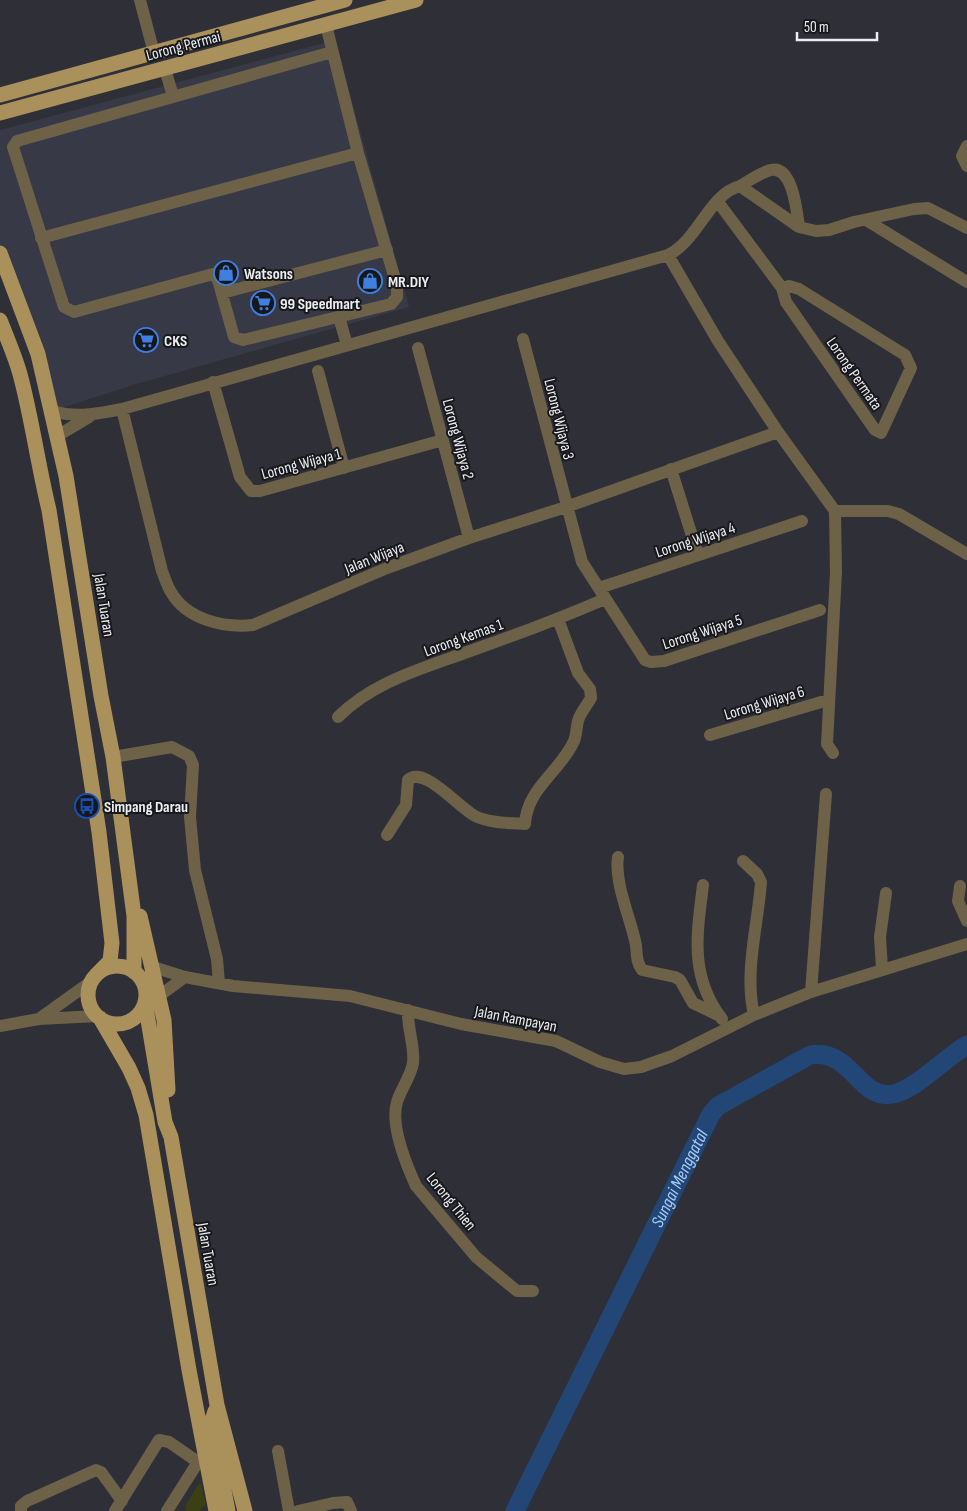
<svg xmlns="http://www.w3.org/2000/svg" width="967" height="1511" viewBox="0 0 967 1511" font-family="'Sofia Sans Condensed',sans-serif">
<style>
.built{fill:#373946}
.green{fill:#3c3f13}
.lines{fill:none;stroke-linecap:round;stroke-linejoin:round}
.river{stroke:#224776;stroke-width:19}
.minor{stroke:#6d6148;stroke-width:12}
.major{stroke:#aa905b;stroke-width:15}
.labels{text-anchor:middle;stroke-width:4;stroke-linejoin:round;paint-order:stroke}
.street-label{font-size:16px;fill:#ededf2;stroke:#17181b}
.poi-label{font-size:16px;font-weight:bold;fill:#ededf2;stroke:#17181b;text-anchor:start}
.water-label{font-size:18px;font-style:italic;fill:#a8caf6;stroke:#17181b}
</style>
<rect width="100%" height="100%" fill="#2e2f37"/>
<path class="built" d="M 335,40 L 409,307 L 133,385 L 52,411 L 0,259 L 0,130 Z"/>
<path class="green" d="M 199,1483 L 201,1485 L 206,1505 L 199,1511 L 186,1511 L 185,1506 Z"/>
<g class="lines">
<path class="river" id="s1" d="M 515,1511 L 711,1114 L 718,1106 L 810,1055 C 852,1048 859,1101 893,1094 C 915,1090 946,1057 967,1045"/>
<path class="minor" d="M 140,0 L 154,53
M 326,25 L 358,153 L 397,286 L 397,297 L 391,304 L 243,340 L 234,337 L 218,280 L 213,274 L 74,312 L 64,307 L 13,147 L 17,141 L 332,52
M 165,69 L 173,96
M 967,146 L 962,156 L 967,166
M 740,186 C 749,181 761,172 771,170 C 793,165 797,213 799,227
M 718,202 L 782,288 L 786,302 L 875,430 L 881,433 L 911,368 L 905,355 L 799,289 L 789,286 L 782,288
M 866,220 L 967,282
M 41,238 L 358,153
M 668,255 L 718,341 L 778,432 L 835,511 L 836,572 L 827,744 L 833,753
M 222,293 L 387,250
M 339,317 L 347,345
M 523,339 L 582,562 L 645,660 L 651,662 L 664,661 L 820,610
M 418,348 L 469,538
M 318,371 L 344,468
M 213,382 L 240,477 L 251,491 L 260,491 L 443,440
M 122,409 L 162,571 C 165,578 167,586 171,592 C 187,620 224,628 253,625 L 387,568 L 469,538 L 566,507 L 778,432
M 52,411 C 77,418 97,414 122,409 L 668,255 C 698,241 709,194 740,186 L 799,227 L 816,231 L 829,230 L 854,222 L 914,209 L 928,208 L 967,228
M 57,436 L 89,417
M 671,469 L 698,555
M 835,511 L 888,511 L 899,514 L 967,554
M 599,588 L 802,521
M 338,717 C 374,681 424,668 470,651 C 516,635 561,618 605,599
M 710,735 L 828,700
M 113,757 L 172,747 L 189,756 L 193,765 L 190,817 L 195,870 L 217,959 L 219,983
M 387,835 L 406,805 L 408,780 C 424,765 459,808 475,816 C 489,823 509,823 525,824 C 527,788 560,772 574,741 C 577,734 576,725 579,718 C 582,711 587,705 591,698 L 590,689 L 578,673 L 558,619
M 618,857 C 614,883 631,919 636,945 C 637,955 636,961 642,970 L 675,977 L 680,980 L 693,1003 L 720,1016
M 743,861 L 757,874 L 761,882 C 758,925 744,972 754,1015
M 703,885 C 697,934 689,976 722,1019
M 960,886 L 958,901 L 967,921
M 153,967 L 185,977 L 233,986 L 350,996 L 461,1024 L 556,1041 L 600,1062 L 624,1069 L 641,1067 L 672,1056 L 754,1015 L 811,992 L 967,944
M 882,969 L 880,937 L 886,893
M 811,992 L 826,794
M 159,996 L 185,977
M 408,1010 C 407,1028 415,1046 413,1063 C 411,1076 401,1089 397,1102 C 390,1125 406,1164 416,1186 L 476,1257 L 517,1291 L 533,1291
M 39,1019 L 92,981
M 0,1026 L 39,1019 L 98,1016
M 278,1451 L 289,1511
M 21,1511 L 21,1506 L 27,1501 L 96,1470 L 101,1472 L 122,1501
M 115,1511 L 159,1440 L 169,1442 L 198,1462
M 167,1511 L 198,1462 L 204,1458
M 298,1511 L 333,1503 L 347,1502 L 351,1511"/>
<path class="major" d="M 0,95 L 345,0
M 0,113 L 416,0
M 0,253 L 38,354 L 66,476 L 101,696 L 113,757 L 134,916 L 134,972
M 0,320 C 7,338 15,356 20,374 C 32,419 38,465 49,510 L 99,832 L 112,943 L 110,961 L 96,975
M 140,916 L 164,1020 L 168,1090
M88 995a29 29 0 1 1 58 0a29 29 0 1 1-58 0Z
M 145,1002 L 165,1122 L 171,1137 L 217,1405 L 245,1511
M 100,1018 L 129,1068 L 138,1088 L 146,1115 L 189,1370 L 216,1511
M 215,1411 L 211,1423 L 228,1511"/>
</g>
<defs>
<symbol id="shop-ring" viewBox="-11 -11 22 22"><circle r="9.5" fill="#17181b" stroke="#3f7fe0" stroke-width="1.5"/><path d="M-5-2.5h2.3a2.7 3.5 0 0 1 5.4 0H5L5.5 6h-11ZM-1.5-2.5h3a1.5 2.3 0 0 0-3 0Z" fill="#3f7fe0"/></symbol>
<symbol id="supermarket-ring" viewBox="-11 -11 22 22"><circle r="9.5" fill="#17181b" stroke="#3f7fe0" stroke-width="1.5"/><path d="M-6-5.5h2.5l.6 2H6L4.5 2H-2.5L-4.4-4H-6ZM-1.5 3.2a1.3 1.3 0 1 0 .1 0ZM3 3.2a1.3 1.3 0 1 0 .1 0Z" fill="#3f7fe0"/></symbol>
<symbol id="bus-ring" viewBox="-11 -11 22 22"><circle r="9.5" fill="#17181b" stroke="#1a4fb4" stroke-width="1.5"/><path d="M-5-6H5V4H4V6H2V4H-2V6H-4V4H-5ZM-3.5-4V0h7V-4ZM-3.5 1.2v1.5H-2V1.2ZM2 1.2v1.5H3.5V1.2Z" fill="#1a4fb4"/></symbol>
</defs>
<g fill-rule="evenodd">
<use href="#shop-ring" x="212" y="259" width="28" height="28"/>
<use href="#shop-ring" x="356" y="267" width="28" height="28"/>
<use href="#supermarket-ring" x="249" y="289" width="28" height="28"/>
<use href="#supermarket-ring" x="132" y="326" width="28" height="28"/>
<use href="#bus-ring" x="73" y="792" width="28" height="28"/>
</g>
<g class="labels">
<g class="street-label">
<text transform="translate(183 45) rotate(-15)" y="6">Lorong Permai</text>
<text transform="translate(855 373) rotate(55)" y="6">Lorong Permata</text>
<text transform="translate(560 419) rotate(76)" y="6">Lorong Wijaya 3</text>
<text transform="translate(459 439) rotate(75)" y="6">Lorong Wijaya 2</text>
<text transform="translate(301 463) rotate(-15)" y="6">Lorong Wijaya 1</text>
<text transform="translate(695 539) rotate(-18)" y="6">Lorong Wijaya 4</text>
<text transform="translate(374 557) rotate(-22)" y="6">Jalan Wijaya</text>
<text transform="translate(105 605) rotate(81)" y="6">Jalan Tuaran</text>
<text transform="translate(702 631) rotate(-18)" y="6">Lorong Wijaya 5</text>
<text transform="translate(463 637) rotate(-20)" y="6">Lorong Kemas 1</text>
<text transform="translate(764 702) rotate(-17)" y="6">Lorong Wijaya 6</text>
<text transform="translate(516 1018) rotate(11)" y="6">Jalan Rampayan</text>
<text transform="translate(452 1201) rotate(51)" y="6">Lorong Thien</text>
<text transform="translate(209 1254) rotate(80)" y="6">Jalan Tuaran</text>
</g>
<g class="poi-label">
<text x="244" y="279">Watsons</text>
<text x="388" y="287">MR.DIY</text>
<text x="280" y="309">99 Speedmart</text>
<text x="164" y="346">CKS</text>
<text x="104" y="812">Simpang Darau</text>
</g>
<g class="water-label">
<text dy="6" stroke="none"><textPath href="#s1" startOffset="371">Sungai Menggatal</textPath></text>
</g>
</g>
<path d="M797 32v8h80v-8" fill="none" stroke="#ededf2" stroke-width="2.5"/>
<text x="804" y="32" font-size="15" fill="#ededf2" stroke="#17181b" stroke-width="4" paint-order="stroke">50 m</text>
</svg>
